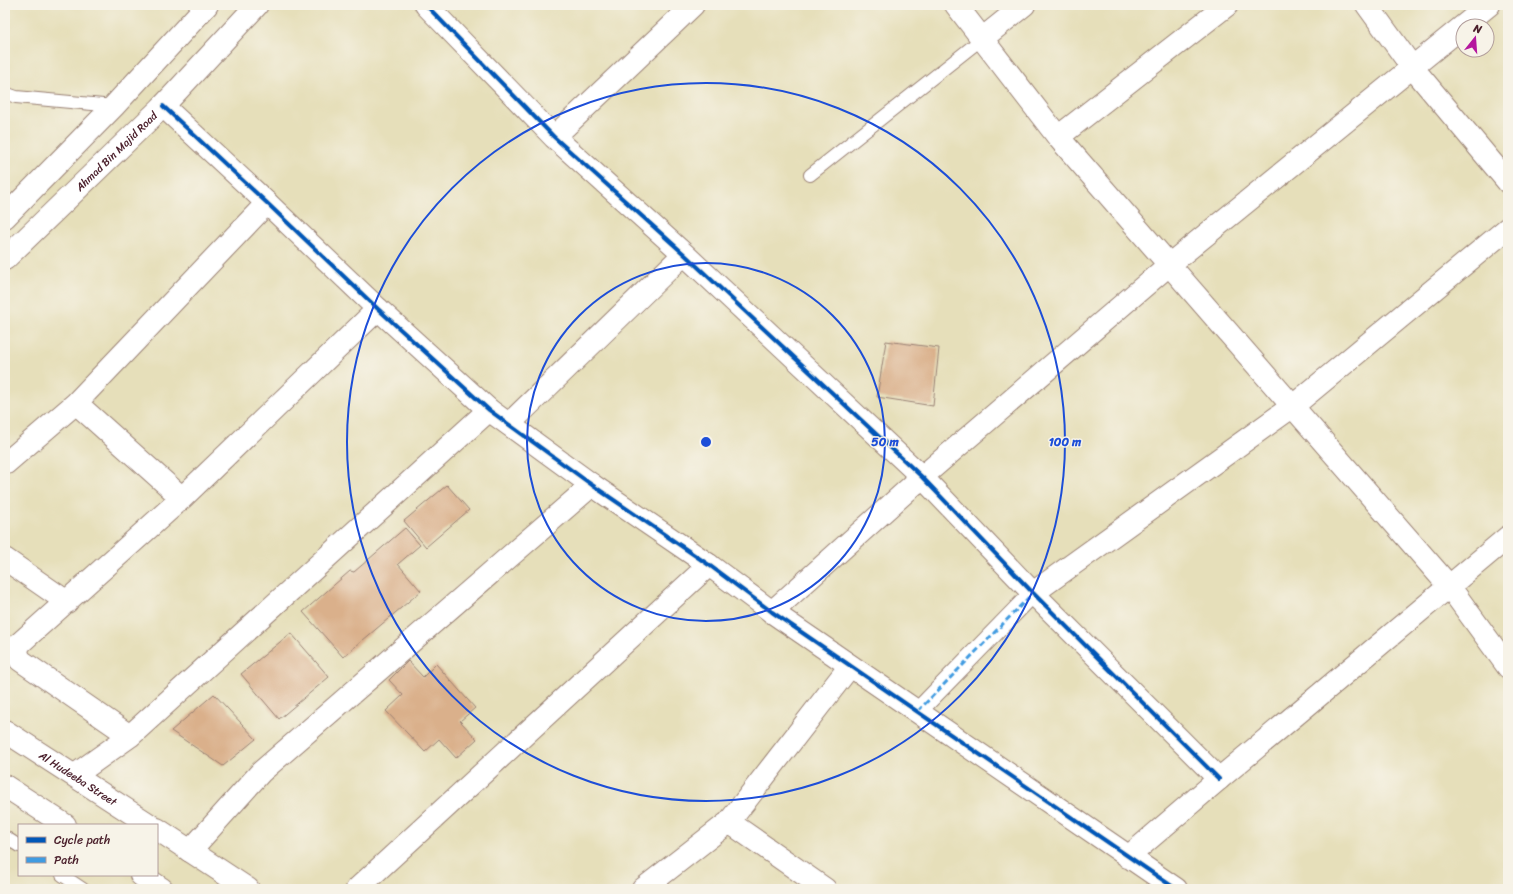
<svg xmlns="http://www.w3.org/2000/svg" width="1513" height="894" viewBox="0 0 1513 894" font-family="Sriracha,sans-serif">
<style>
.building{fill:#dab08b}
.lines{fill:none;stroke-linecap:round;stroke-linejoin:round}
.service-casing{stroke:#987f72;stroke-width:14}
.pedestrian-casing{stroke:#987f72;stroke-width:20}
.minor-casing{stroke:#987f72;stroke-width:24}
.tertiary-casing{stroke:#987f72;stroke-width:24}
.secondary-casing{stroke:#987f72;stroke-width:24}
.service{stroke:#fff;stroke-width:12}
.pedestrian{stroke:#fff;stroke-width:18}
.minor{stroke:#fff;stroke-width:22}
.tertiary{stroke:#fff;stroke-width:22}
.secondary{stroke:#fff;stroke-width:22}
.quiet{stroke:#409be1;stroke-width:3;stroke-dasharray:6 3;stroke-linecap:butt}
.cycleway-casing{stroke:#f7f3e8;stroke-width:6}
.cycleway{stroke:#0057b8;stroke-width:4}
.ring{fill:none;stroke:#1d4ed8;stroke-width:2}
.labels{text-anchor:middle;stroke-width:3;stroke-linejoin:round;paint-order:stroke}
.street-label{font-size:11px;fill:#4a1f2b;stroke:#f7f3e8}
.centre{fill:#1d4ed8;stroke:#f7f3e8;stroke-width:2}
.ring-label{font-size:12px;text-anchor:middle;font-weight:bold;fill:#1d4ed8;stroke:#f7f3e8;stroke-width:3;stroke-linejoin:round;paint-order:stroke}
</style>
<rect width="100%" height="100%" fill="#f7f3e8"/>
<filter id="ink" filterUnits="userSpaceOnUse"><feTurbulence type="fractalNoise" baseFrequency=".025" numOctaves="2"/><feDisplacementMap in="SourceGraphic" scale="8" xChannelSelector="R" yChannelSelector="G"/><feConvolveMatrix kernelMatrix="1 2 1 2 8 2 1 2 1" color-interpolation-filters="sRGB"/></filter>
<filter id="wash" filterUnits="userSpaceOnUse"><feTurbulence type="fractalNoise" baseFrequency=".012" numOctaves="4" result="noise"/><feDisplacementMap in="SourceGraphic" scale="16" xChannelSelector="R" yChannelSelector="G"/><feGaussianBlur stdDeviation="0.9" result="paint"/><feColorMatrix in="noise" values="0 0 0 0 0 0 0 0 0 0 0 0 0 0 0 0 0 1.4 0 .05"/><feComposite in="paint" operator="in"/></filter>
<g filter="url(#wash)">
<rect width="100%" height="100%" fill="#e6dfba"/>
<g id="blocks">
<path class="building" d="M 886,341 L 939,348 L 933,406 L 877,397 Z
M 447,485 L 469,510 L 426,547 L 404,521 Z
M 405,528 L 420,545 L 398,564 L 421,591 L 343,657 L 303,612 L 350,571 L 354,572 Z
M 291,633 L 329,677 L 279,719 L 241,674 Z
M 408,661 L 423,677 L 436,664 L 475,708 L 460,721 L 477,739 L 456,758 L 439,739 L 425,752 L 386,711 L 403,695 L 389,680 Z
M 214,694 L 256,739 L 223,766 L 171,731 Z"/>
</g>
</g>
<g filter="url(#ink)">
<use href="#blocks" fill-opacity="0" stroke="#987f72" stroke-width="1"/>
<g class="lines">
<defs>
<path id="service" d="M 5,93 L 16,97 L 114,106
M 810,175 L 983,38
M 5,837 L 19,846
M 62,875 L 83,889"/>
<path id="pedestrian" d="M 918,711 L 1033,593"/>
<path id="minor" d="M 426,5 L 554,137 L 684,254 L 922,477 L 1033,593 L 1219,779
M 956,5 L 1058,137 L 1449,586 L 1508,667
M 1367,5 L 1412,67 L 1508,182
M 983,38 L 1024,5
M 554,137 L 693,5
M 1058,137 L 1227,5
M 76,403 L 182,498
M 509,424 L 684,254
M 5,464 L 76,403 L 267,203
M 5,559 L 67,602
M 1033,593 L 1293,406 L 1508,228
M 772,612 L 922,477 L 1170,264 L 1489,5
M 130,736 L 20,660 L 17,652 L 19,644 L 182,498 L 378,309
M 75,775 L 130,736 L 489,410
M 729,822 L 825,889
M 190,851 L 261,772 L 592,485
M 357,889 L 709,565
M 643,889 L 729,822 L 850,666"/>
<path id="tertiary" d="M 163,106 L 267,203 L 378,309 L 489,410 L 592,485 L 709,565 L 772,612 L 1176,889
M 1128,857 L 1219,779 L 1508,537"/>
<g id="secondary">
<path d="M 5,217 L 114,106 L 207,5"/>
<path id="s1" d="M 5,259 L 163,106 L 257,5"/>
<path id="s2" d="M 5,731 L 150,825"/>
<path d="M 5,786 L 65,825"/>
<path d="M 157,829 L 248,889"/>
<path d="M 141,875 L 162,889"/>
</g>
</defs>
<use href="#service" class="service-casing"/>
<use href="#pedestrian" class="pedestrian-casing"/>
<use href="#minor" class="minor-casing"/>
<use href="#tertiary" class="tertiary-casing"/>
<use href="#secondary" class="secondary-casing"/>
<use href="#service" class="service"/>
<use href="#pedestrian" class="pedestrian"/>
<use href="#minor" class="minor"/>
<use href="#tertiary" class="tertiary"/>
<use href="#secondary" class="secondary"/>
<path class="quiet" d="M 918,711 L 1033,593"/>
<defs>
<path id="cycleway" d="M 426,5 L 554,137 L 684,254 L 922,477 L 1033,593 L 1219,779
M 163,106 L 267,203 L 378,309 L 489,410 L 592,485 L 709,565 L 772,612 L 1176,889"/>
</defs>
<use href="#cycleway" class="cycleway-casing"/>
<use href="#cycleway" class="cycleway"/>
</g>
</g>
<g class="ring">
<circle cx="706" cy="442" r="179"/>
<circle cx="706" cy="442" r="359"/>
</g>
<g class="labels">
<g class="street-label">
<text dy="4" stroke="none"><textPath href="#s1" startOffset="155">Ahmad Bin Majid Road</textPath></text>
<text dy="4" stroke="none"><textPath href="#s2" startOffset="87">Al Hudeeba Street</textPath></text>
</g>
</g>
<circle cx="706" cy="442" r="6" class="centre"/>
<g class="ring-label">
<text x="885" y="446">50 m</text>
<text x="1065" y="446">100 m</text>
</g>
<rect width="1513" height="894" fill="none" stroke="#f7f3e8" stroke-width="20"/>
<rect x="18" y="824" width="140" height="52" fill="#f7f3e8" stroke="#b29e9c"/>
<rect x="26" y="837" width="20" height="6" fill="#0057b8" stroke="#b29e9c"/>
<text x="54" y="844" font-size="12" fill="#4a1f2b">Cycle path</text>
<rect x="26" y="857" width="20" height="6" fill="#409be1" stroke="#b29e9c"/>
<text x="54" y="864" font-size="12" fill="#4a1f2b">Path</text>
<g transform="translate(1475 38) rotate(17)"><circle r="19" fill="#f7f3e8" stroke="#b29e9c"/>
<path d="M0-3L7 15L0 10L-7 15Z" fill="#b5179e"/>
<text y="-6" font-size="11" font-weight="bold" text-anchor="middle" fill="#4a1f2b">N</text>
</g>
</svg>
